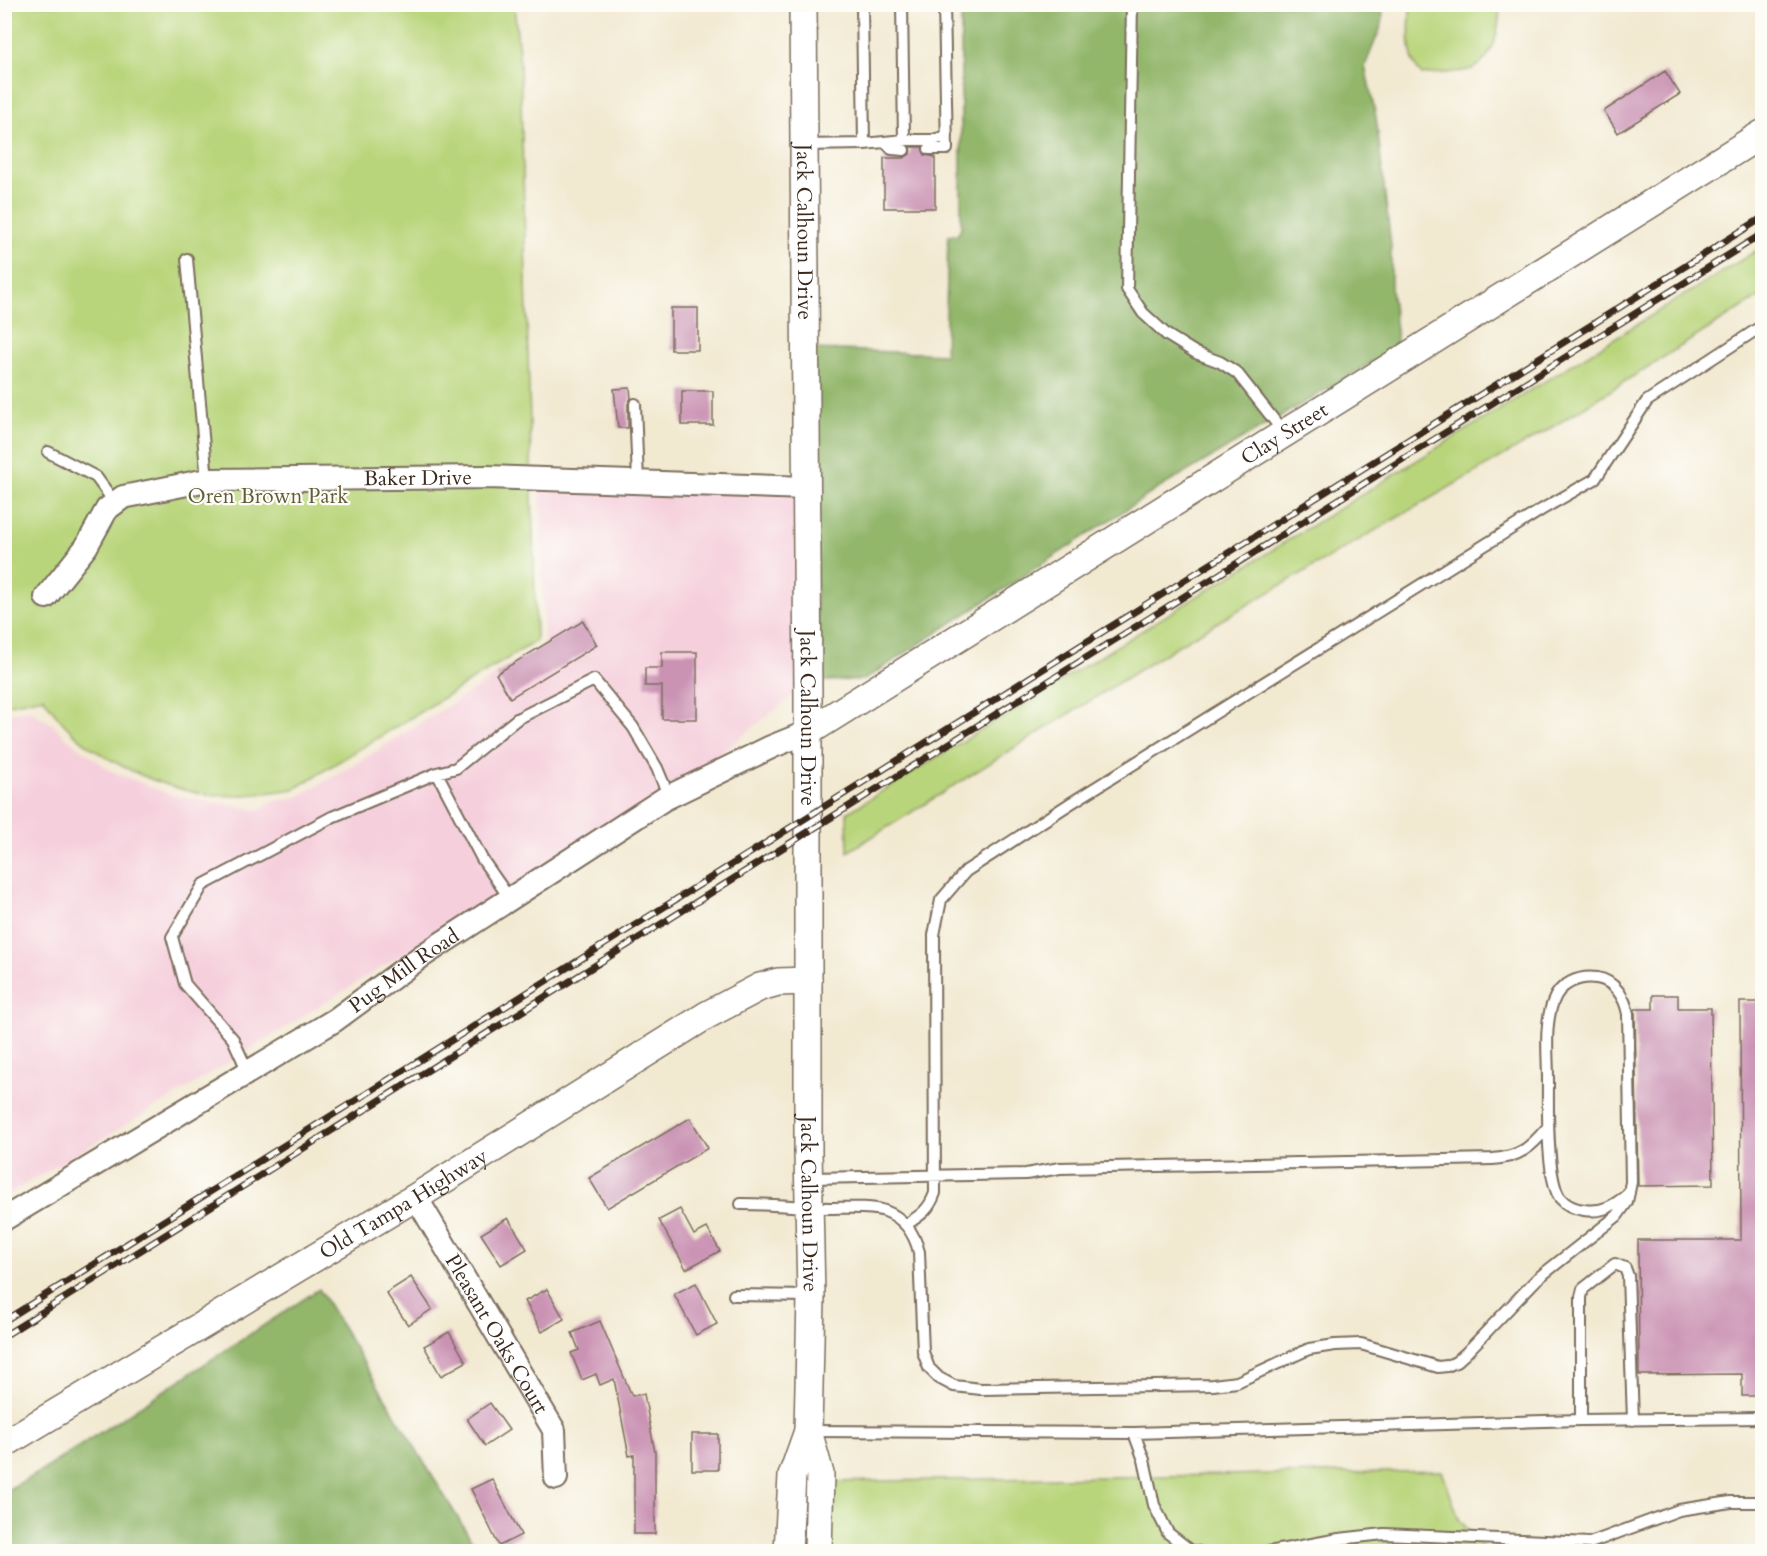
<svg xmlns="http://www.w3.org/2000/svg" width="1767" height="1556" viewBox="0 0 1767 1556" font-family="Cardo,serif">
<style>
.built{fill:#f5cfdc}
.green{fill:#b9d57b;stroke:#7a804c;stroke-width:1.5}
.forest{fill:#92b66b;stroke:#667044;stroke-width:1.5}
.building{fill:#ca93b4}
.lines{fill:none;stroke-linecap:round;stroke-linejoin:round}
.service-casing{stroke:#7b6d5d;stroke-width:14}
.minor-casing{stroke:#7b6d5d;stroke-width:26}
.tertiary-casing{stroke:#7b6d5d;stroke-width:30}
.service{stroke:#fff;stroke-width:10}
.minor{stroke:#fff;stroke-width:22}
.tertiary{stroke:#fff;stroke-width:27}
.rail-casing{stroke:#3b2a1e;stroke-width:7}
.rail{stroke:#fdfcf7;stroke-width:4.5;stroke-dasharray:14;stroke-linecap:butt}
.labels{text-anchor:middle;stroke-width:4.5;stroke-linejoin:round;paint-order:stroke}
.street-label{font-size:21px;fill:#3b2a1e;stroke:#fdfcf7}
.park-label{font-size:21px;fill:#615d3a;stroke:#fdfcf7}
</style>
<rect width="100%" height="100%" fill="#fdfcf7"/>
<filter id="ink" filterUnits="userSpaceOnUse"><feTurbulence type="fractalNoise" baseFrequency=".0167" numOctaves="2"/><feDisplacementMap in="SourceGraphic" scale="12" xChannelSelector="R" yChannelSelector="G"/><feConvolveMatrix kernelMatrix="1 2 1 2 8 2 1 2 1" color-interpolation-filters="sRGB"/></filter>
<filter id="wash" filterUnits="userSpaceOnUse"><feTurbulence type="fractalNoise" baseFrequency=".008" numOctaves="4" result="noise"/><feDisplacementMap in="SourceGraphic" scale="24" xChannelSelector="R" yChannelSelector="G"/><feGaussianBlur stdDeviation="1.35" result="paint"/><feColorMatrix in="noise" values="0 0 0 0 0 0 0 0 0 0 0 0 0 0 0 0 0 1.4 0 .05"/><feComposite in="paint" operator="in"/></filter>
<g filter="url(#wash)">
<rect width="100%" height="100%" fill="#f2e9d1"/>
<path class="built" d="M 540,488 L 796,489 L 798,691 L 707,765 L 176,1095 L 5,1196 L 4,714 L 28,709 L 55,726 L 65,737 L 111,771 L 171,795 L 258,810 L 273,801 L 298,797 L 357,763 L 542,647 L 544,640 Z"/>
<path class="green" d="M 4,5 L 514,5 L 520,64 L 536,641 L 294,789 C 267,793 240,797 212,795 C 166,790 102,762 69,729 C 59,720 51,708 43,697 L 5,705 Z
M 1410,5 L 1500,5 C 1499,26 1496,57 1474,68 C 1465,73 1433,73 1422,75 C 1405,58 1410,27 1410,5 Z
M 1762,247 L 1762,295 L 1546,431 L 1182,643 L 848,852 L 847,813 Z
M 1442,1471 L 1459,1519 L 1486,1551 L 828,1552 L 830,1482 Z"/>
<path class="forest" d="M 961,5 L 1383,5 L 1382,24 L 1365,66 L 1376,117 L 1391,246 L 1391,288 L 1398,347 L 1156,490 L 864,680 L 817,681 L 814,349 L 945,354 L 948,236 L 958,234 L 961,227 Z
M 319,1289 L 478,1551 L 5,1551 L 5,1491 L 40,1472 Z"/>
<g id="blocks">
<path class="building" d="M 1665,71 L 1680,94 L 1618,133 L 1604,111 Z
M 911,147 L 922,147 L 925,155 L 935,157 L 935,208 L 884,208 L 884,158 L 904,158 L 910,154 Z
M 671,308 L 698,308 L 698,350 L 671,350 Z
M 630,388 L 631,398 L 628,404 L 628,428 L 618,428 L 614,389 Z
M 682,391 L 713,391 L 713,425 L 682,425 Z
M 583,621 L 597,645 L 510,698 L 496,674 Z
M 662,652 L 697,652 L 697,719 L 662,719 L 662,686 L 645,686 L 645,668 L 662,668 Z
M 1653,995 L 1678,995 L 1678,1008 L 1711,1008 L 1713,1185 L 1638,1186 L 1635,1009 L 1653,1009 Z
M 1740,1002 L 1762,1002 L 1762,1396 L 1742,1396 L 1742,1374 L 1639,1375 L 1638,1240 L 1741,1240 Z
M 690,1118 L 708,1148 L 607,1208 L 589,1178 Z
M 680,1209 L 694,1235 L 707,1228 L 720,1251 L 686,1269 L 659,1220 Z
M 508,1218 L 527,1249 L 501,1265 L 481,1234 Z
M 411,1277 L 432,1309 L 408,1325 L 386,1293 Z
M 696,1283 L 717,1324 L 696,1335 L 674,1294 Z
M 547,1289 L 564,1319 L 542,1332 L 525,1301 Z
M 600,1321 L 632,1396 L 644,1394 L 655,1452 L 655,1534 L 634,1534 L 634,1455 L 629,1456 L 614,1379 L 600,1385 L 596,1374 L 582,1380 L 571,1353 L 579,1350 L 572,1333 Z
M 449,1332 L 466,1362 L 441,1376 L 424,1346 Z
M 490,1403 L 509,1430 L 485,1446 L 467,1419 Z
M 692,1434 L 718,1434 L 718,1470 L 692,1470 Z
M 492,1479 L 521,1535 L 499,1546 L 471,1489 Z"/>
</g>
</g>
<g filter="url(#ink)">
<use href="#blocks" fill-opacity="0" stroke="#7b6d5d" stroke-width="1.5"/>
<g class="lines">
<defs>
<path id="service" d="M 862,4 L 864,144
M 902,4 L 904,140
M 1132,4 L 1127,289 L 1143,313 L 1167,335 L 1196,353 L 1220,362 L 1237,373 L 1285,434
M 885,142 L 892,149 L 904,150
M 803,145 L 864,144 L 904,140 L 933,140 L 947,136
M 929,149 L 947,149 L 944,4
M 187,259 L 207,480
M 635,404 L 638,482
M 48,452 L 96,477 L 115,503
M 437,773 L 456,768 L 517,719 L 594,680 L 633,727 L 657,768 L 669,797
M 248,1072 L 233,1039 L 185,984 L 172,937 L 203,885 L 332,817 L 437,773 L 482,859 L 510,899
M 810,1178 L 1026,1174 L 1060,1168 L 1493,1159 C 1520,1157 1531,1147 1547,1128
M 741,1204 C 771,1204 800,1207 829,1208 C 845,1208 871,1206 885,1211 C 904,1218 914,1232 919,1252 L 923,1352 L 929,1368 L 939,1378 L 954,1386 L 981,1389 L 1213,1385 L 1237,1382 L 1309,1349 L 1335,1345 L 1361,1344 L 1438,1367 L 1447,1366 L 1456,1362 L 1466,1353 L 1537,1279 L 1617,1216 L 1627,1202 L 1631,1182 L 1628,1014 C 1625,998 1615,981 1597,978 C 1579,975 1559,984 1553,1002 C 1544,1025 1548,1056 1548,1080 C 1548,1105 1546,1178 1560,1198 C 1566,1205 1575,1209 1584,1210 C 1603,1213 1615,1205 1629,1193
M 907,1224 C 921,1215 929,1210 935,1193 L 934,935 L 941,900 L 966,871 L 1071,803 L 1541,510 L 1595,479 L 1647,401 L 1762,326
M 734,1295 L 811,1296
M 1581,1420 L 1581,1297 L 1583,1289 L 1615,1264 L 1625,1268 L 1628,1276 L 1633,1420
M 809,1431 L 1134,1433 L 1581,1420 L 1762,1418
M 1134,1433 L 1144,1460 L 1154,1505 L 1168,1533 L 1190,1550 L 1199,1552
M 1269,1552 L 1339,1539 L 1384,1534 L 1590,1543 L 1679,1510 L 1731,1502 L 1762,1502"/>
<g id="minor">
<path id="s1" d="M 46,597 L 86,547 L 107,509 L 123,497 L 207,480 L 487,477 L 806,488"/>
<path id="s2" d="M 416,1197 L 554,1430 L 556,1478"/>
<path id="s3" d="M 4,1219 L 335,1020 L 422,956 L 664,799 L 771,747 L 808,732"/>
</g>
<g id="tertiary">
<path id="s4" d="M 803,4 L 808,695 L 808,1152 L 811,1297 L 808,1431 L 820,1474 L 818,1552"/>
<path id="s5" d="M 808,732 L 1762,134"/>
<path id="s6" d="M 4,1444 L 416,1197 L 707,1015 L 760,987 L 778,982 L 808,981"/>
<path d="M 788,1552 L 792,1476 L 808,1431"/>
</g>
</defs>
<use href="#service" class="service-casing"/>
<use href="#minor" class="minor-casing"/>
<use href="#tertiary" class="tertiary-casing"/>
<use href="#service" class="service"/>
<use href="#minor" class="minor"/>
<use href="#tertiary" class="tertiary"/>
<defs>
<path id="rail" d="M 4,1321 L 1762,218
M 4,1336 L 1762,234"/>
</defs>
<use href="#rail" class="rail-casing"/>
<use href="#rail" class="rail"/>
</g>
</g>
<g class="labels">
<g class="street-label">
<text dy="7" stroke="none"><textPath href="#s4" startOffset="228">Jack Calhoun Drive</textPath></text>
<text dy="7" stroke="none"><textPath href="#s5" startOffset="562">Clay Street</textPath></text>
<text dy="7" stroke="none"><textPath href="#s1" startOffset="424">Baker Drive</textPath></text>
<text dy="7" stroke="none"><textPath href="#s4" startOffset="714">Jack Calhoun Drive</textPath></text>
<text dy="7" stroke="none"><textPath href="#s3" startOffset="471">Pug Mill Road</textPath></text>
<text dy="7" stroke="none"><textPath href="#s6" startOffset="466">Old Tampa Highway</textPath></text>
<text dy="7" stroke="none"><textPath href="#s4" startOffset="1200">Jack Calhoun Drive</textPath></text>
<text dy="7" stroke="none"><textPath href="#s2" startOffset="159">Pleasant Oaks Court</textPath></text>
</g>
<g class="park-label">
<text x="268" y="503">Oren Brown Park</text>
</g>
</g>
<rect width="1767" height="1556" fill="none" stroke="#fdfcf7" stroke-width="24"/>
</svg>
